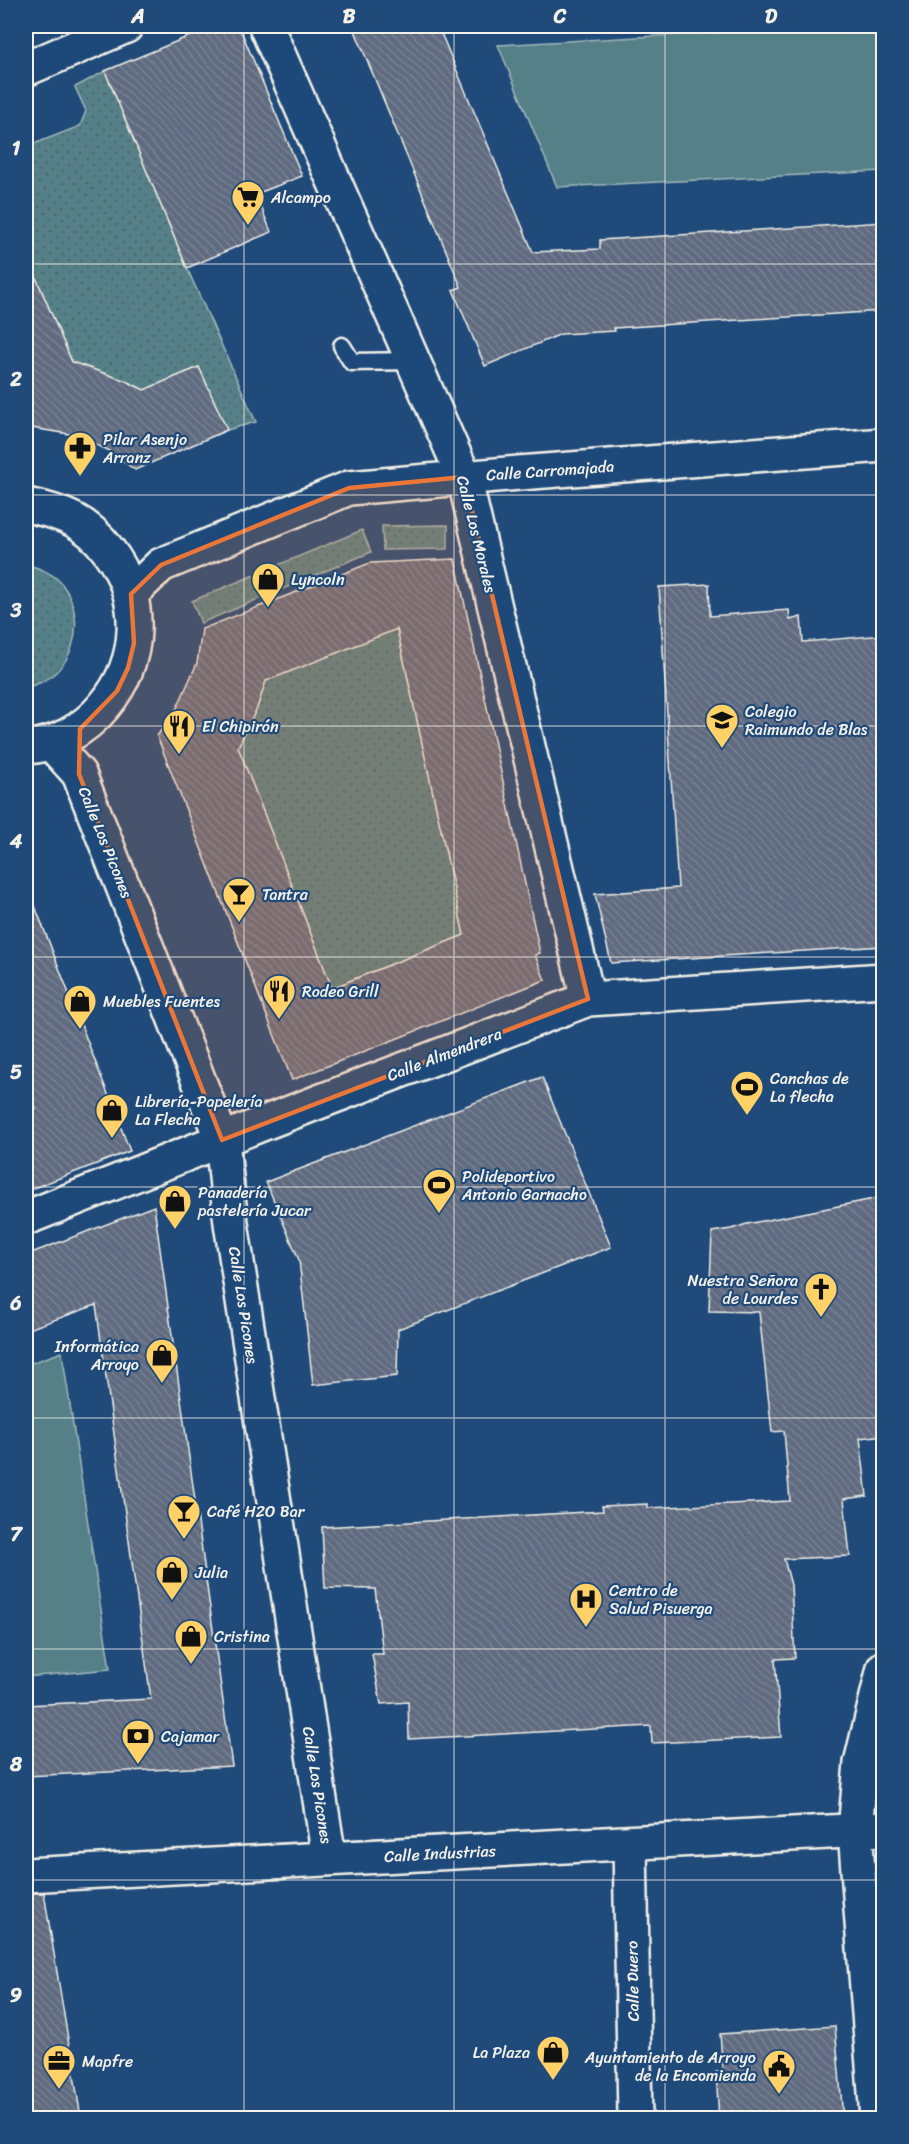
<svg xmlns="http://www.w3.org/2000/svg" width="909" height="2144" viewBox="0 0 909 2144" font-family="Sriracha,sans-serif">
<style>
.grass{fill:url(#grass-dots);stroke:#a4b8b8;stroke-width:1.5}
.park{fill:#558088;stroke:#a4b8b8;stroke-width:1.5}
.building{fill:url(#building-back-hatch);stroke:#f4f1e8;stroke-width:1.5;fill-rule:evenodd}
.lines{fill:none;stroke-linecap:round;stroke-linejoin:round}
.lane-casing{stroke:#f4f1e8;stroke-width:21}
.street-casing{stroke:#f4f1e8;stroke-width:38}
.lane{stroke:#1f4a7a;stroke-width:16}
.street{stroke:#1f4a7a;stroke-width:33}
.marked{fill:#ea7738;fill-opacity:0.2;stroke:#ea7738;stroke-width:4.5;stroke-linejoin:round}
.grid{fill:none;stroke:#f4f1e8;stroke-width:1.5;stroke-opacity:0.55}
.labels{text-anchor:middle;stroke-width:4.5;stroke-linejoin:round;paint-order:stroke}
.poi-label{font-size:16px;fill:#f4f1e8;stroke:#1f4a7a;text-anchor:start}
.street-label{font-size:16px;fill:#f4f1e8;stroke:#1f4a7a}
.neatline{fill:none;stroke:#f4f1e8;stroke-width:2}
.grid-label{font-size:20px;text-anchor:middle;font-weight:bold;fill:#f4f1e8}
</style>
<defs>
<pattern id="grass-dots" width="8" height="8" patternUnits="userSpaceOnUse" patternTransform="scale(1.5)"><rect width="8" height="8" fill="#558088"/><path d="M2 2h.1M6 6h.1" fill="none" stroke="#50676a" stroke-width="1.8" stroke-linecap="round"/></pattern>
<pattern id="building-back-hatch" width="6" height="6" patternUnits="userSpaceOnUse" patternTransform="scale(1.5)"><rect width="6" height="6" fill="#606b80"/><path d="M-1 5l2 2M0 0l6 6M5-1l2 2" fill="none" stroke="#778192"/></pattern>
</defs>
<rect width="100%" height="100%" fill="#1f4a7a"/>
<filter id="ink" filterUnits="userSpaceOnUse"><feTurbulence type="fractalNoise" baseFrequency=".0167" numOctaves="2"/><feDisplacementMap in="SourceGraphic" scale="12" xChannelSelector="R" yChannelSelector="G"/><feConvolveMatrix kernelMatrix="1 2 1 2 8 2 1 2 1" color-interpolation-filters="sRGB"/></filter>
<g filter="url(#ink)">
<path class="grass" d="M 105,71 L 187,268 L 256,422 L 227,430 L 199,367 L 144,390 L 126,381 L 72,362 L 26,254 L 26,147 L 80,126 L 86,111 L 75,87 Z
M 448,525 L 448,549 L 383,550 L 382,526 Z
M 362,530 L 371,552 L 201,623 L 192,601 Z
M 26,564 C 39,568 53,573 62,584 C 90,621 73,679 26,687 Z
M 397,628 L 464,935 L 332,988 L 237,746 L 257,708 L 266,681 Z"/>
<path class="park" d="M 835,26 L 883,26 L 883,171 L 557,187 L 498,45 Z
M 62,1352 L 110,1669 L 26,1677 L 26,1365 Z"/>
<path class="building" d="M 214,26 L 239,26 L 302,176 L 256,194 L 271,232 L 187,268 L 105,71 Z
M 353,26 L 438,26 L 533,252 L 600,249 L 600,240 L 884,222 L 884,311 L 614,328 L 615,331 L 561,334 L 485,366 L 453,290 L 461,287 Z
M 26,254 L 72,362 L 126,381 L 144,390 L 199,367 L 227,430 L 135,470 L 106,449 L 85,440 L 69,434 L 26,427 Z
M 455,559 L 540,953 L 535,955 L 545,980 L 292,1080 L 157,736 L 177,708 L 197,663 L 202,629 L 370,563 ZM 397,629 L 464,935 L 332,988 L 238,747 L 257,708 L 266,681 Z
M 709,584 L 710,616 L 789,610 L 790,620 L 801,617 L 803,642 L 884,635 L 884,946 L 611,963 L 595,894 L 678,888 L 659,587 Z
M 28,888 L 130,1151 L 26,1191 L 26,1114 L 36,1109 L 26,1081 L 26,889 Z
M 542,1077 L 611,1247 L 398,1329 L 397,1376 L 313,1385 L 299,1260 L 266,1182 Z
M 884,1197 L 884,1435 L 860,1438 L 867,1496 L 844,1499 L 850,1556 L 784,1559 L 791,1585 L 795,1658 L 775,1659 L 781,1737 L 652,1743 L 651,1726 L 409,1739 L 408,1702 L 381,1704 L 372,1654 L 383,1654 L 375,1589 L 325,1588 L 322,1527 L 603,1511 L 602,1506 L 648,1504 L 648,1508 L 790,1501 L 784,1431 L 772,1432 L 759,1312 L 709,1311 L 712,1232 L 731,1229 L 747,1224 Z
M 154,1206 L 232,1766 L 26,1776 L 26,1705 L 151,1699 L 96,1305 L 26,1330 L 26,1255 Z
M 26,1893 L 44,1893 L 81,2118 L 26,2118 Z
M 835,2026 L 843,2118 L 719,2118 L 716,2072 L 723,2072 L 720,2034 Z"/>
<g class="lines">
<defs>
<path id="lane" d="M 342,346 L 352,362 L 413,361"/>
<path id="street" d="M 266,26 L 464,477 L 588,999
M 26,69 L 126,26
M 26,505 C 42,508 58,512 74,520 C 87,527 99,538 108,550 C 144,597 143,660 104,706 C 85,729 56,746 26,747
M 131,594 L 161,565 L 349,488 L 519,473 L 884,445
M 51,743 L 79,774 L 222,1140 L 231,1223 L 329,1858
M 26,1218 L 269,1121 L 588,999 L 884,980
M 630,1844 L 635,2118
M 26,1875 L 884,1829
M 877,2118 L 855,1831 L 861,1763 L 884,1668"/>
</defs>
<use href="#lane" class="lane-casing"/>
<use href="#street" class="street-casing"/>
<use href="#lane" class="lane"/>
<use href="#street" class="street"/>
</g>
</g>
<path class="marked" d="M 464,477 L 588,999 L 222,1140 L 79,774 L 80,729 L 117,691 L 128,668 L 134,643 L 131,594 L 161,565 L 349,488 Z"/>
<path class="grid" d="M 244,26 L 244,2118M 454,26 L 454,2118M 665,26 L 665,2118M 26,264 L 884,264M 26,495 L 884,495M 26,726 L 884,726M 26,957 L 884,957M 26,1187 L 884,1187M 26,1418 L 884,1418M 26,1649 L 884,1649M 26,1880 L 884,1880"/>
<defs>
<symbol id="supermarket-pin" viewBox="-11 -11 22 30"><path d="M0 17L-7.5 6A9.5 9.5 0 1 1 7.5 6Z" fill="#ffd166" stroke="#1f4a7a"/><path d="M-6-5.5h2.5l.6 2H6L4.5 2H-2.5L-4.4-4H-6ZM-1.5 3.2a1.3 1.3 0 1 0 .1 0ZM3 3.2a1.3 1.3 0 1 0 .1 0Z" fill="#111"/></symbol>
<symbol id="pharmacy-pin" viewBox="-11 -11 22 30"><path d="M0 17L-7.5 6A9.5 9.5 0 1 1 7.5 6Z" fill="#ffd166" stroke="#1f4a7a"/><path d="M-2-6h4v4h4v4h-4v4h-4v-4h-4v-4h4Z" fill="#111"/></symbol>
<symbol id="shop-pin" viewBox="-11 -11 22 30"><path d="M0 17L-7.5 6A9.5 9.5 0 1 1 7.5 6Z" fill="#ffd166" stroke="#1f4a7a"/><path d="M-5-2.5h2.3a2.7 3.5 0 0 1 5.4 0H5L5.5 6h-11ZM-1.5-2.5h3a1.5 2.3 0 0 0-3 0Z" fill="#111"/></symbol>
<symbol id="school-pin" viewBox="-11 -11 22 30"><path d="M0 17L-7.5 6A9.5 9.5 0 1 1 7.5 6Z" fill="#ffd166" stroke="#1f4a7a"/><path d="M0-5L7-2L0 1L-7-2ZM-4 1L0 2.5L4 1V4Q0 6-4 4Z" fill="#111"/></symbol>
<symbol id="restaurant-pin" viewBox="-11 -11 22 30"><path d="M0 17L-7.5 6A9.5 9.5 0 1 1 7.5 6Z" fill="#ffd166" stroke="#1f4a7a"/><path d="M-5-6h1v4h1v-4h1v4h1v-4h1v5L-1.5 .5V6h-2V.5L-5-1ZM5-6V6H3V1.5H1.5Q1.5-4 5-6Z" fill="#111"/></symbol>
<symbol id="bar-pin" viewBox="-11 -11 22 30"><path d="M0 17L-7.5 6A9.5 9.5 0 1 1 7.5 6Z" fill="#ffd166" stroke="#1f4a7a"/><path d="M-6-5H6L.8 .8V4.5H3.5V6h-7V4.5H-.8V.8Z" fill="#111"/></symbol>
<symbol id="stadium-pin" viewBox="-11 -11 22 30"><path d="M0 17L-7.5 6A9.5 9.5 0 1 1 7.5 6Z" fill="#ffd166" stroke="#1f4a7a"/><path d="M0-5a6.5 5 0 1 0 0 10a6.5 5 0 1 0 0-10ZM-3.5-1.8h7v3.6h-7Z" fill="#111"/></symbol>
<symbol id="church-pin" viewBox="-11 -11 22 30"><path d="M0 17L-7.5 6A9.5 9.5 0 1 1 7.5 6Z" fill="#ffd166" stroke="#1f4a7a"/><path d="M-1.2-6h2.4v3.5h3.3v2.4h-3.3V6h-2.4V-.1h-3.3v-2.4h3.3Z" fill="#111"/></symbol>
<symbol id="hospital-pin" viewBox="-11 -11 22 30"><path d="M0 17L-7.5 6A9.5 9.5 0 1 1 7.5 6Z" fill="#ffd166" stroke="#1f4a7a"/><path d="M-5-5h3v3.5h4V-5h3V5h-3V1.5h-4V5h-3Z" fill="#111"/></symbol>
<symbol id="bank-pin" viewBox="-11 -11 22 30"><path d="M0 17L-7.5 6A9.5 9.5 0 1 1 7.5 6Z" fill="#ffd166" stroke="#1f4a7a"/><path d="M-6-4H6V4H-6ZM0-2.3a2.3 2.3 0 1 0 0 4.6a2.3 2.3 0 1 0 0-4.6Z" fill="#111"/></symbol>
<symbol id="office-pin" viewBox="-11 -11 22 30"><path d="M0 17L-7.5 6A9.5 9.5 0 1 1 7.5 6Z" fill="#ffd166" stroke="#1f4a7a"/><path d="M-6-3h4V-5.5h4V-3h4V5H-6ZM-1-4.5V-3h2v-1.5ZM-6 0V1H6V0Z" fill="#111"/></symbol>
<symbol id="civic-pin" viewBox="-11 -11 22 30"><path d="M0 17L-7.5 6A9.5 9.5 0 1 1 7.5 6Z" fill="#ffd166" stroke="#1f4a7a"/><path d="M-.6-6.5H3V-4.5H.6V-3L4-1V1h2V6H-6V1h2V-1L-.6-3ZM-1.2 2.5V6h2.4V2.5Z" fill="#111"/></symbol>
</defs>
<g fill-rule="evenodd">
<use href="#supermarket-pin" x="229" y="178" width="38" height="52"/>
<use href="#pharmacy-pin" x="61" y="429" width="38" height="52"/>
<use href="#shop-pin" x="249" y="560" width="38" height="52"/>
<use href="#school-pin" x="703" y="701" width="38" height="52"/>
<use href="#restaurant-pin" x="160" y="707" width="38" height="52"/>
<use href="#bar-pin" x="220" y="875" width="38" height="52"/>
<use href="#restaurant-pin" x="260" y="972" width="38" height="52"/>
<use href="#shop-pin" x="61" y="982" width="38" height="52"/>
<use href="#stadium-pin" x="728" y="1068" width="38" height="52"/>
<use href="#shop-pin" x="93" y="1091" width="38" height="52"/>
<use href="#stadium-pin" x="420" y="1166" width="38" height="52"/>
<use href="#shop-pin" x="156" y="1182" width="38" height="52"/>
<use href="#church-pin" x="802" y="1270" width="38" height="52"/>
<use href="#shop-pin" x="143" y="1336" width="38" height="52"/>
<use href="#bar-pin" x="165" y="1492" width="38" height="52"/>
<use href="#shop-pin" x="153" y="1553" width="38" height="52"/>
<use href="#hospital-pin" x="567" y="1580" width="38" height="52"/>
<use href="#shop-pin" x="172" y="1617" width="38" height="52"/>
<use href="#bank-pin" x="119" y="1717" width="38" height="52"/>
<use href="#shop-pin" x="534" y="2033" width="38" height="52"/>
<use href="#office-pin" x="40" y="2042" width="38" height="52"/>
<use href="#civic-pin" x="760" y="2047" width="38" height="52"/>
</g>
<g class="labels">
<g class="poi-label">
<text x="271" y="203">Alcampo</text>
<text x="103" y="445">Pilar Asenjo<tspan x="103" dy="18">Arranz</tspan></text>
<text x="291" y="585">Lyncoln</text>
<text x="745" y="717">Colegio<tspan x="745" dy="18">Raimundo de Blas</tspan></text>
<text x="202" y="732">El Chipirón</text>
<text x="262" y="900">Tantra</text>
<text x="302" y="997">Rodeo Grill</text>
<text x="103" y="1007">Muebles Fuentes</text>
<text x="770" y="1084">Canchas de<tspan x="770" dy="18">La flecha</tspan></text>
<text x="135" y="1107">Librería-Papelería<tspan x="135" dy="18">La Flecha</tspan></text>
<text x="462" y="1182">Polideportivo<tspan x="462" dy="18">Antonio Garnacho</tspan></text>
<text x="198" y="1198">Panadería<tspan x="198" dy="18">pastelería Jucar</tspan></text>
<text x="798" y="1286" text-anchor="end">Nuestra Señora<tspan x="798" dy="18">de Lourdes</tspan></text>
<text x="139" y="1352" text-anchor="end">Informática<tspan x="139" dy="18">Arroyo</tspan></text>
<text x="207" y="1517">Café H2O Bar</text>
<text x="195" y="1578">Julia</text>
<text x="609" y="1596">Centro de<tspan x="609" dy="18">Salud Pisuerga</tspan></text>
<text x="214" y="1642">Cristina</text>
<text x="161" y="1742">Cajamar</text>
<text x="530" y="2058" text-anchor="end">La Plaza</text>
<text x="756" y="2063" text-anchor="end">Ayuntamiento de Arroyo<tspan x="756" dy="18">de la Encomienda</tspan></text>
<text x="82" y="2067">Mapfre</text>
</g>
<g class="street-label">
<text transform="translate(550 470) rotate(-4)" y="6">Calle Carromajada</text>
<text transform="translate(477 534) rotate(76)" y="6">Calle Los Morales</text>
<text transform="translate(106 842) rotate(68)" y="6">Calle Los Picones</text>
<text transform="translate(444 1054) rotate(-21)" y="6">Calle Almendrera</text>
<text transform="translate(244 1305) rotate(81)" y="6">Calle Los Picones</text>
<text transform="translate(318 1785) rotate(81)" y="6">Calle Los Picones</text>
<text transform="translate(440 1853) rotate(-3)" y="6">Calle Industrias</text>
<text transform="translate(632 1981) rotate(-91)" y="6">Calle Duero</text>
</g>
</g>
<rect width="909" height="2144" fill="none" stroke="#1f4a7a" stroke-width="66"/>
<rect x="33" y="33" width="843" height="2078" class="neatline"/>
<g class="grid-label">
<text x="138" y="23">A</text>
<text x="349" y="23">B</text>
<text x="560" y="23">C</text>
<text x="771" y="23">D</text>
<text x="16" y="155">1</text>
<text x="16" y="386">2</text>
<text x="16" y="617">3</text>
<text x="16" y="848">4</text>
<text x="16" y="1079">5</text>
<text x="16" y="1310">6</text>
<text x="16" y="1541">7</text>
<text x="16" y="1771">8</text>
<text x="16" y="2002">9</text>
</g>
</svg>
